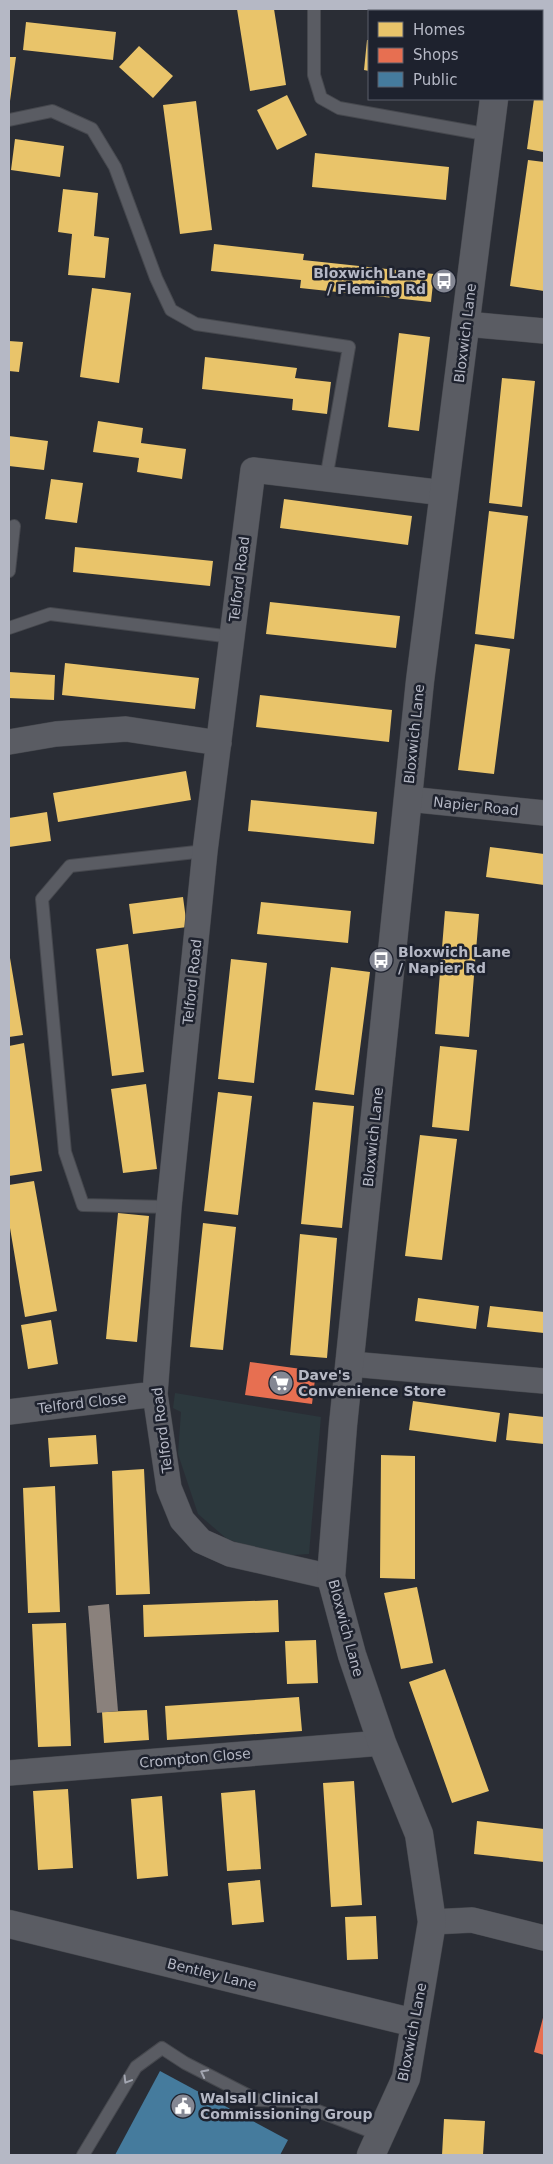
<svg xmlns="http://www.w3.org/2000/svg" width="553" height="2164" viewBox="0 0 553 2164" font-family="'DejaVu Sans',sans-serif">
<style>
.green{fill:#2c383d}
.homes{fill:#e9c46a}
.shops{fill:#e76f51}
.public{fill:#457b9d}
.industry{fill:#8a817c}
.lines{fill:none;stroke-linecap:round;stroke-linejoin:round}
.service-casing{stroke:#46484e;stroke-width:14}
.minor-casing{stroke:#46484e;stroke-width:26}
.tertiary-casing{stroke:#46484e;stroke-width:29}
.service{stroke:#5a5c63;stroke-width:12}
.minor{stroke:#5a5c63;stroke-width:25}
.tertiary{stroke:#5a5c63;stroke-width:28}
.oneway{stroke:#a3a6b1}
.labels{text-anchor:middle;stroke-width:5;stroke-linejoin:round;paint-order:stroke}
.poi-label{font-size:14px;font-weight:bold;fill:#b5b8c5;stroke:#1e222e;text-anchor:start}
.street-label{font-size:14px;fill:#b5b8c5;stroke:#1e222e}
</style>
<rect width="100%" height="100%" fill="#2a2d35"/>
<path class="green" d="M 175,1393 L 321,1417 L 309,1554 L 278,1556 L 227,1539 L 198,1514 L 178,1454 L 181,1412 L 173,1408 Z"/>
<path class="homes" d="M 237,9 L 274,9 L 286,85 L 250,91 Z
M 26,22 L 116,32 L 113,60 L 23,50 Z
M 543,39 L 544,39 L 544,152 L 527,149 L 534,99 L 542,99 Z
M 367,40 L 369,40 L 369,71 L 364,70 Z
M 139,46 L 173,76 L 153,98 L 119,67 Z
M 9,57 L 16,57 L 10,101 L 9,101 Z
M 287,95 L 307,135 L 277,150 L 257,110 Z
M 196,101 L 212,230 L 180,234 L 163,105 Z
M 15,139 L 64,146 L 60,177 L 11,170 Z
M 315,153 L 449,167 L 446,200 L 312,187 Z
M 528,160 L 544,162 L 544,291 L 510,286 Z
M 63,189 L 98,193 L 94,236 L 109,238 L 105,278 L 68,275 L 72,234 L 58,232 Z
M 214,244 L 304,254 L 303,260 L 434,274 L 431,302 L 300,288 L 301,280 L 211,271 Z
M 92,288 L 131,293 L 119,383 L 80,377 Z
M 399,333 L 430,337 L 419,431 L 388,427 Z
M 9,341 L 23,342 L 19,372 L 9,371 Z
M 205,357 L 297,368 L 295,378 L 331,382 L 327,414 L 292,410 L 293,399 L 202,389 Z
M 502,378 L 535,381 L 522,507 L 489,503 Z
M 98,421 L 143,428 L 141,443 L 186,449 L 182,479 L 137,472 L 139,458 L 93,452 Z
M 9,436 L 48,441 L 44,470 L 9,466 Z
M 51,479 L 83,483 L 77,523 L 45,519 Z
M 284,499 L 412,516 L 408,545 L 280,528 Z
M 489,511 L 528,516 L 514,639 L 475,634 Z
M 75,547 L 213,561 L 210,586 L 73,572 Z
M 270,602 L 400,616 L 396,648 L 266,634 Z
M 475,644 L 510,649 L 494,774 L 458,770 Z
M 65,663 L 199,678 L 195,709 L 62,695 Z
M 9,672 L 55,675 L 54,700 L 9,698 Z
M 260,695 L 392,710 L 389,742 L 256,727 Z
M 186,771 L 191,800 L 58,822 L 53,793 Z
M 251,800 L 377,812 L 374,844 L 248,831 Z
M 47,812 L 51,841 L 9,847 L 9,818 Z
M 490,847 L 544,854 L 544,885 L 486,877 Z
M 183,897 L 187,927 L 133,934 L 129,904 Z
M 261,902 L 351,911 L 348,943 L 257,934 Z
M 445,911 L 479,914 L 469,1037 L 435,1034 Z
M 128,944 L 144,1072 L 112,1076 L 96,949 Z
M 9,952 L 23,1035 L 9,1037 Z
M 231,959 L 267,963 L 254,1083 L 218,1079 Z
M 331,967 L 370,972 L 354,1095 L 315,1090 Z
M 24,1043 L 42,1171 L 9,1176 L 9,1046 Z
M 440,1046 L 477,1050 L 469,1131 L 432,1127 Z
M 146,1084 L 157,1169 L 123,1173 L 111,1089 Z
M 218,1092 L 252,1096 L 238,1215 L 204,1211 Z
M 313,1102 L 354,1106 L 342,1228 L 301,1224 Z
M 420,1135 L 457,1139 L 442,1260 L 405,1256 Z
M 34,1181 L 57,1311 L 25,1317 L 9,1222 L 9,1185 Z
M 118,1213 L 149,1216 L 137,1342 L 106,1339 Z
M 203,1223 L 236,1227 L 223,1350 L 190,1347 Z
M 300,1234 L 337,1238 L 327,1358 L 290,1355 Z
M 418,1298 L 479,1306 L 476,1329 L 415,1321 Z
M 490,1306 L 544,1312 L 544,1333 L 487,1327 Z
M 51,1320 L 58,1364 L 28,1369 L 21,1325 Z
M 413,1401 L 500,1413 L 496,1442 L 409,1430 Z
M 509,1413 L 544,1417 L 544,1444 L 506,1440 Z
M 96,1435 L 98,1464 L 50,1467 L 48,1438 Z
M 381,1455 L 415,1456 L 415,1579 L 380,1578 Z
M 144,1469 L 150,1594 L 116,1595 L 112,1471 Z
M 55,1486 L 60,1612 L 28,1613 L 23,1488 Z
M 417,1587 L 433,1663 L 401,1669 L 384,1593 Z
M 278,1600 L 279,1632 L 144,1637 L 143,1605 Z
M 66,1623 L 71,1746 L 38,1747 L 32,1624 Z
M 316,1640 L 318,1683 L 287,1684 L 285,1641 Z
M 445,1669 L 489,1791 L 452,1803 L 409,1682 Z
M 299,1697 L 302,1731 L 167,1740 L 165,1706 Z
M 147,1710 L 149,1740 L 104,1743 L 102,1712 Z
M 354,1781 L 362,1905 L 331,1907 L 323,1783 Z
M 68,1789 L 73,1868 L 38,1870 L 33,1791 Z
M 255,1790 L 261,1869 L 227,1871 L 221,1793 Z
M 162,1796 L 168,1876 L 137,1879 L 131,1799 Z
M 477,1821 L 544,1829 L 544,1862 L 474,1854 Z
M 260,1880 L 264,1922 L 232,1925 L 228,1883 Z
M 376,1916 L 378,1959 L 347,1960 L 345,1917 Z
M 444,2119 L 485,2121 L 483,2155 L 442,2155 Z"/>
<path class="shops" d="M 250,1362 L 316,1371 L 312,1404 L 245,1395 Z
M 544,2014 L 544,2055 L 534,2052 Z"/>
<path class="public" d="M 160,2071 L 288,2140 L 280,2155 L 115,2155 Z"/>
<path class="industry" d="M 109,1604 L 118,1711 L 97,1713 L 88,1606 Z"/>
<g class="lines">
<defs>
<path id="service" d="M 314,9 L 314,75 L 321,98 L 339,108 L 490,135
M 9,120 L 52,111 L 92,129 L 115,167 L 156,278 L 171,310 L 196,324 L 349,347 L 326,479
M 9,571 L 14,526
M 9,628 L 50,614 L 232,637
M 169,1207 L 83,1205 L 65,1152 L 42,899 L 70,866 L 205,851
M 83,2155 L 136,2067 L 162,2048 L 185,2063 L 257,2100 L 292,2101 L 380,2135"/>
<path id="minor" d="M 466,324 L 544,331
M 9,742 L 56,734 L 126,729 L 219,743
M 408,799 L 544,813
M 351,1364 L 544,1381
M 9,1412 L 155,1394
M 331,1577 L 230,1554 L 201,1541 L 182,1520 L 169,1488 L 155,1394 L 169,1207 L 205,851 L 253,470 L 444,493
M 9,1773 L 382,1743
M 432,1922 L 472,1920 L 544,1938"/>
<path id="tertiary" d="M 504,11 L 504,9
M 9,1924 L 415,2023
M 371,2155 L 406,2078 L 432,1922 L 419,1834 L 382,1743 L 352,1655 L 331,1577 L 343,1425 L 420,681 L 494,99"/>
</defs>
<use href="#service" class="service-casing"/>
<use href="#minor" class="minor-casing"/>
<use href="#tertiary" class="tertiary-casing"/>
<use href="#service" class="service"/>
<use href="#minor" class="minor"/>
<use href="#tertiary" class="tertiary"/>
</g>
<defs><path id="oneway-chevron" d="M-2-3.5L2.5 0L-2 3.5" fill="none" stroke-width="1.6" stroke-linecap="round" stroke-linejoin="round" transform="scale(1.25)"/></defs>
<g class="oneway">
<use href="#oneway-chevron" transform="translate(204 2073) rotate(-153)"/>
<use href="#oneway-chevron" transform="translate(127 2080) rotate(121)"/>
</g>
<defs>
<symbol id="bus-disc" viewBox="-11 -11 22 22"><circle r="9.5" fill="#848793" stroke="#1e222e"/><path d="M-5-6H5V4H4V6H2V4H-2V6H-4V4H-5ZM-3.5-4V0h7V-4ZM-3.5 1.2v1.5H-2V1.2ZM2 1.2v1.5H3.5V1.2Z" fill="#fff"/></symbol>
<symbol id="supermarket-disc" viewBox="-11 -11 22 22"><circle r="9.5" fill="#848793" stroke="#1e222e"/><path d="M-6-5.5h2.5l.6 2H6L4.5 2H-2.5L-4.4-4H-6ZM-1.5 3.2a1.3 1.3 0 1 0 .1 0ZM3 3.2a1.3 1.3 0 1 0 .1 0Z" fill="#fff"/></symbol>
<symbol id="civic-disc" viewBox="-11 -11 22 22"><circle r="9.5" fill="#848793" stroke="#1e222e"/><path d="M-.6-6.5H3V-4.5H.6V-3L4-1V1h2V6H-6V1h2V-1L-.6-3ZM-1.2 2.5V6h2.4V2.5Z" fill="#fff"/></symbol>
</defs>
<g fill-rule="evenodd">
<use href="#bus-disc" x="430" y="267" width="28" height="28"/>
<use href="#bus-disc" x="367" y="946" width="28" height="28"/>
<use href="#supermarket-disc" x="267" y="1369" width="28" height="28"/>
<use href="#civic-disc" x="169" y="2092" width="28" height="28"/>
</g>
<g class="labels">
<g class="poi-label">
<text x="426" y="278" text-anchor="end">Bloxwich Lane<tspan x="426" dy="16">/ Fleming Rd</tspan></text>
<text x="398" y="957">Bloxwich Lane<tspan x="398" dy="16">/ Napier Rd</tspan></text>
<text x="298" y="1380">Dave's<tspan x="298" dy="16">Convenience Store</tspan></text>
<text x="200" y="2103">Walsall Clinical<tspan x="200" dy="16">Commissioning Group</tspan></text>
</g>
<g class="street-label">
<text transform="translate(465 333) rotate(-83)" y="5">Bloxwich Lane</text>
<text transform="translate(239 579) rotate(-83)" y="5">Telford Road</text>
<text transform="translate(414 734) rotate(-84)" y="5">Bloxwich Lane</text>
<text transform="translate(476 806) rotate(6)" y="5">Napier Road</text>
<text transform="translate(192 982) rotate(-84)" y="5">Telford Road</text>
<text transform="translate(373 1137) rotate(-84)" y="5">Bloxwich Lane</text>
<text transform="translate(82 1403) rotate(-7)" y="5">Telford Close</text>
<text transform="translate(162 1430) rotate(-97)" y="5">Telford Road</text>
<text transform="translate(346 1628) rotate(75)" y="5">Bloxwich Lane</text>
<text transform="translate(195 1758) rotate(-5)" y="5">Crompton Close</text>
<text transform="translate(212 1974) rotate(14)" y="5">Bentley Lane</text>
<text transform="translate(412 2032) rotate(-79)" y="5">Bloxwich Lane</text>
</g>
</g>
<rect width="553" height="2164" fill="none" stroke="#b5b8c5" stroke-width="20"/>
<rect x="368" y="10" width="175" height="90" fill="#1e222e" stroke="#5a5e6a"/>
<rect x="378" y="22" width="25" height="15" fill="#e9c46a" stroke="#5a5e6a"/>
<text x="413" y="35" font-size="15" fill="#b5b8c5">Homes</text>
<rect x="378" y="48" width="25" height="15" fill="#e76f51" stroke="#5a5e6a"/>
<text x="413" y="60" font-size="15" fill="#b5b8c5">Shops</text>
<rect x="378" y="72" width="25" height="15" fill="#457b9d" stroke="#5a5e6a"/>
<text x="413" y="85" font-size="15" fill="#b5b8c5">Public</text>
</svg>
